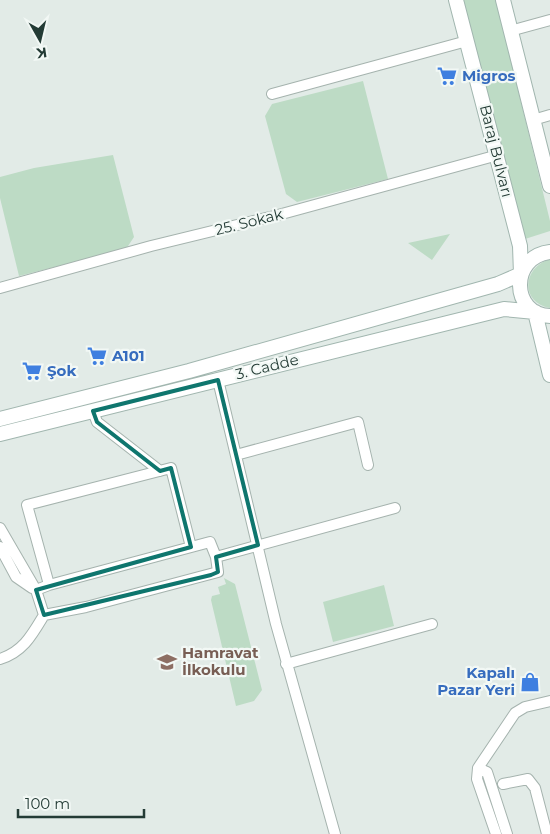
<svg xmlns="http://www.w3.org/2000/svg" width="550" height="834" viewBox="0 0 550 834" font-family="Montserrat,sans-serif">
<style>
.green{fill:#bddbc5}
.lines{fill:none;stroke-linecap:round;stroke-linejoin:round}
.street-casing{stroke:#a5b3ae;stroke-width:12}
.secondary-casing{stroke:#a1b6af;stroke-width:16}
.street{stroke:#fff;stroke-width:10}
.secondary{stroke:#fff;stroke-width:14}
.marked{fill:none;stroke:#0f766e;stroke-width:4;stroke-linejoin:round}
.labels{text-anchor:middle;stroke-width:4.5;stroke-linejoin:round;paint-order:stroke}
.shop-label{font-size:15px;font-weight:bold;fill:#366cbe;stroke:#f2f8f5;text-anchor:start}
.street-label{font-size:15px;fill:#233b35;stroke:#f2f8f5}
.education-label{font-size:15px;font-weight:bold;fill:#785e54;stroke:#f2f8f5;text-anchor:start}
</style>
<rect width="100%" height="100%" fill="#e2ebe7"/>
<path class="green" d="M 463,0 L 496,0 L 550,221 L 550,231 L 525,239 Z
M 363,81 L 388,179 L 297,202 L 286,194 L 265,116 L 272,104 Z
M 113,155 L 134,237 L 126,249 L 19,276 L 0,198 L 0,177 L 34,168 Z
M 450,234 L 432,260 L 408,243 Z
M 550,259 L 550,308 C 520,302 522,268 550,259 Z
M 224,578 L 235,584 L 262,690 L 254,701 L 236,706 L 211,600 L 212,596 L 220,594 L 218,587 L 226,584 Z
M 384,585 L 394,626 L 333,642 L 323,602 Z"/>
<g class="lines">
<defs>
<path id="street" d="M 510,31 L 550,20
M 272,94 L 467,41
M 533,120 L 550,115
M 0,288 L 151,246 L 278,215 L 498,155
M 218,380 L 276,624 L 335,834
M 93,411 L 97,422 L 160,471
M 236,455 L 358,422 L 368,465
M 0,528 L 36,590
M 210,542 L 216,557 L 218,572 L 86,607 L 44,615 L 36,590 L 49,585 Z
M 0,547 L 16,577 L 32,588
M 216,557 L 395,508
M 48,581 L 27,505 L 171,468 L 191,547
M 0,659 C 23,652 32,635 44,615
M 286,664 L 432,624
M 478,768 L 487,772 L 507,834
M 503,784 L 528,779 L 535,788 L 547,834
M 496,834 L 477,779 L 478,768 L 515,713 L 525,707 L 550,701"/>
<path id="secondary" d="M 503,0 L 550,186
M 550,252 C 509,257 511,315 550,316
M 0,419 L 189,371 L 498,284 L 521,274 L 520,246 L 456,0
M 0,434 L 504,309 L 535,312 L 550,375"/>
</defs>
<use href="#street" class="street-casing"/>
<use href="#secondary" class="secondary-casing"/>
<use href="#street" class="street"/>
<use href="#secondary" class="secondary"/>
</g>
<path class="marked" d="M 218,380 L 258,545 L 216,557 L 218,572 L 211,575 L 44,615 L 36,590 L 191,547 L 171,468 L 160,471 L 97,422 L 93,411 Z"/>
<defs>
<symbol id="supermarket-bare" viewBox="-9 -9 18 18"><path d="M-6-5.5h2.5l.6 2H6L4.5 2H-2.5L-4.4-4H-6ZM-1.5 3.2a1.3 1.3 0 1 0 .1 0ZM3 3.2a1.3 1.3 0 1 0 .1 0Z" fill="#3f7fe0" stroke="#f2f8f5" stroke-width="2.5" paint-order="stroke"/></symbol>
<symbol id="school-bare" viewBox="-9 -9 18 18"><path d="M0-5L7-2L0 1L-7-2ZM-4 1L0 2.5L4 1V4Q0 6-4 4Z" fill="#8d6e63" stroke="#f2f8f5" stroke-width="2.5" paint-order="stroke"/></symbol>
<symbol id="shop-bare" viewBox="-9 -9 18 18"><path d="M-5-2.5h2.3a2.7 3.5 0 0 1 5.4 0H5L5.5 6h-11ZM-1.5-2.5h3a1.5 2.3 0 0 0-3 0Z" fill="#3f7fe0" stroke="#f2f8f5" stroke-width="2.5" paint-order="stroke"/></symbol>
</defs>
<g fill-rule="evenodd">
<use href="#supermarket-bare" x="433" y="62" width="28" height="28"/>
<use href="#supermarket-bare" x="83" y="342" width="28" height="28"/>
<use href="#supermarket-bare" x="18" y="357" width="28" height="28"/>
<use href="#school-bare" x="153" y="648" width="28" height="28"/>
<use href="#shop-bare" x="516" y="668" width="28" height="28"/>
</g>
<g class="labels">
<g class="shop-label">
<text x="462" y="81">Migros</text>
<text x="112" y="361">A101</text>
<text x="47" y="376">Şok</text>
<text x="515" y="678" text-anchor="end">Kapalı<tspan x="515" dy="17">Pazar Yeri</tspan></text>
</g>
<g class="street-label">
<text transform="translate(496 151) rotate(76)" y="5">Baraj Bulvarı</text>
<text transform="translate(249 222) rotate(-14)" y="5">25. Sokak</text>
<text transform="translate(267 367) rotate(-14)" y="5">3. Cadde</text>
</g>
<g class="education-label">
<text x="182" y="658">Hamravat<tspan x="182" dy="17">İlkokulu</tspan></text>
</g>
</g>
<g transform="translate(40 40) rotate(172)" stroke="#f2f8f5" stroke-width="4" paint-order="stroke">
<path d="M0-4L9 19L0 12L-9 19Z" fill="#233b35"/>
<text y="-8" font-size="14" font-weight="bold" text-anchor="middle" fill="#233b35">K</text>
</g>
<path d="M18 809v8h126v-8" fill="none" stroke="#233b35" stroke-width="2.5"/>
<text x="25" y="809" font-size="15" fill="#233b35" stroke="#f2f8f5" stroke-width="4" paint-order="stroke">100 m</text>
</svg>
